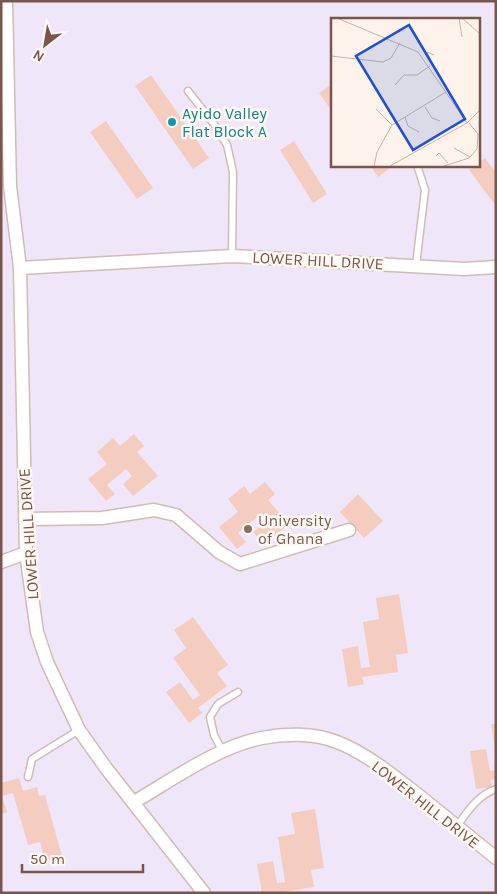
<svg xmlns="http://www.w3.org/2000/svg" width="497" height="894" viewBox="0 0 497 894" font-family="Karla,sans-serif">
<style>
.education{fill:#f0e6fa;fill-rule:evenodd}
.building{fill:#f4cdc0}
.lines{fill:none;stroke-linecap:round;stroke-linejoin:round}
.service-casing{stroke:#d3bbb1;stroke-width:9}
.minor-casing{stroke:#d3bbb1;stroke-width:15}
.service{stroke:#fff;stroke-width:6}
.minor{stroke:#fff;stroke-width:12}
.culture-dot{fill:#0f9aa8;stroke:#fff8f2;stroke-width:2}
.education-dot{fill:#8d6e63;stroke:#fff8f2;stroke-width:2}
.labels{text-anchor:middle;stroke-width:5;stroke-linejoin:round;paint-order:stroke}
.culture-label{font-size:16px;fill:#0d838f;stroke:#fff8f2;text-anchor:start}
.street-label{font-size:16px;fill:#7a554b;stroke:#fff8f2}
.education-label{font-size:16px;fill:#785e54;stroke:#fff8f2;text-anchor:start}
.inset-road{fill:none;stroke:#c9b4aa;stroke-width:1}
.view{fill:#1d4ed8;fill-opacity:0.15;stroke:#1d4ed8;stroke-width:2.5}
.inset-edge{fill:none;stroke:#7a554b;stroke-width:2.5}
</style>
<rect width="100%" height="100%" fill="#fdf3ea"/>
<path class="education" d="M 1,1 L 496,1 L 496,893 L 1,893 ZM 332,19 L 478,19 L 478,165 L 332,165 Z"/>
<path class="building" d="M 151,75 L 209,158 L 193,169 L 135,86 Z
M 332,84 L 332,111 L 319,93 Z
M 106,121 L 153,188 L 137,199 L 90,132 Z
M 294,141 L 327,194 L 313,203 L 280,150 Z
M 485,158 L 496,173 L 496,206 L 469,170 L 478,165 L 478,163 Z
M 370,165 L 394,165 L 378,177 Z
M 134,434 L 144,446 L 137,452 L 158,476 L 133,496 L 123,484 L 132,476 L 126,469 L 107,485 L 115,494 L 106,501 L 88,479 L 107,464 L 97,452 L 113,438 L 120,446 Z
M 265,482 L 275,494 L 268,500 L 289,524 L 264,545 L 253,532 L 263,524 L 257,517 L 238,533 L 246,542 L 237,549 L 219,527 L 238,512 L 228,499 L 244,486 L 250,494 Z
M 358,494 L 383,521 L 364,538 L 340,512 Z
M 399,594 L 408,653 L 396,655 L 398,672 L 362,677 L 364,684 L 348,687 L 342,649 L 358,646 L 361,668 L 370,667 L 363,622 L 379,619 L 376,598 Z
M 193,617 L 228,665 L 217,673 L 227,686 L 198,708 L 202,713 L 189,723 L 166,692 L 180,682 L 193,700 L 200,695 L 173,658 L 186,648 L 174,630 Z
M 491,724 L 496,724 L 496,748 L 495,748 Z
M 486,749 L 490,771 L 496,770 L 496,779 L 491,780 L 492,787 L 476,789 L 470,751 Z
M 19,778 L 23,791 L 37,787 L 39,796 L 45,795 L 62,856 L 45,860 L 40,842 L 28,845 L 13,793 L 2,796 L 7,812 L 1,814 L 1,783 Z
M 315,809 L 324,868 L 311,870 L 314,887 L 278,893 L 262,893 L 257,864 L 273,861 L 277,883 L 285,882 L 278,837 L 295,834 L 291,813 Z"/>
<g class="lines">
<defs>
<path id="service" d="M 188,91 L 214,124 L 227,145 L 233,172 L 232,256
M 416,265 L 425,190 L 417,165
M 223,752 L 214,735 L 210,717 L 218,704 L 238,692
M 28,777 L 32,759 L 79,730
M 457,826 C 468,811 478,795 496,789"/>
<path id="minor" d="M 6,1 L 10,186 L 20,268 L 26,553 L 37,632 L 47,662 L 79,730 L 106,768 L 204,893
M 20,268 L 232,256 L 464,269 L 496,267
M 25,519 L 102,518 L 154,510 L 176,515 L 219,552 L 240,564 L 349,530
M 1,562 L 26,553
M 134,802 C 172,780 219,746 262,738 C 286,733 314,733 337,742 C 368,754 396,778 422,798 C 447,818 471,838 496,858"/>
</defs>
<use href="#service" class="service-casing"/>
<use href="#minor" class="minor-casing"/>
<use href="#service" class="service"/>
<use href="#minor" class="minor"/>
</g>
<circle class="culture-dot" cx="172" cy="122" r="5"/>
<circle class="education-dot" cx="248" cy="529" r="5"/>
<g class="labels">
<g class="culture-label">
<text x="182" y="119">Ayido Valley<tspan x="182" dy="18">Flat Block A</tspan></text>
</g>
<g class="street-label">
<text transform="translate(318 260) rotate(3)" y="6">LOWER HILL DRIVE</text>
<text transform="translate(28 534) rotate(-94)" y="6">LOWER HILL DRIVE</text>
<text transform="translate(426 804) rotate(38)" y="6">LOWER HILL DRIVE</text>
</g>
<g class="education-label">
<text x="258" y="526">University<tspan x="258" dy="18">of Ghana</tspan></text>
</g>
</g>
<g transform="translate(331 18)">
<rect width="149" height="149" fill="#fdf3ea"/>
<path class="inset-road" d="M 6,0 L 87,34 L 136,105M 128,0 L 131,19M 131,0 L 149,16M 0,38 L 52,44 L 60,40 L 69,25M 99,41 L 96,34 L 103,37M 64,67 L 73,57 L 86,57 L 99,48M 94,89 L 101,100 L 109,103M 45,91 L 61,107M 74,99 L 77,108 L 88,114M 123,130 L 139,139M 105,138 L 108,135 L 117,145M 43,148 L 46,134 L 61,107 L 115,74M 59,148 L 136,105 L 149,92M 113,148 L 138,140 L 146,131 L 147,116 L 138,105"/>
<path class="view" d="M 78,7 L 134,101 L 82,132 L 25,38 Z"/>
<rect width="149" height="149" class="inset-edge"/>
</g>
<rect width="497" height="894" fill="none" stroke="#7a554b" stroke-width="5"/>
<g transform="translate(45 45) rotate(211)" stroke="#fff8f2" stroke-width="4" paint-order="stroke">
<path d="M0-4L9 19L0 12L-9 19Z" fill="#7a554b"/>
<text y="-8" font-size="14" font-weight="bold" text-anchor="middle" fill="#7a554b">N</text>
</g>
<path d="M22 864v8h121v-8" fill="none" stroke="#7a554b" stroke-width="2.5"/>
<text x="30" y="864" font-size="15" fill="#7a554b" stroke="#fff8f2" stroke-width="4" paint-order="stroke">50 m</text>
</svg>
